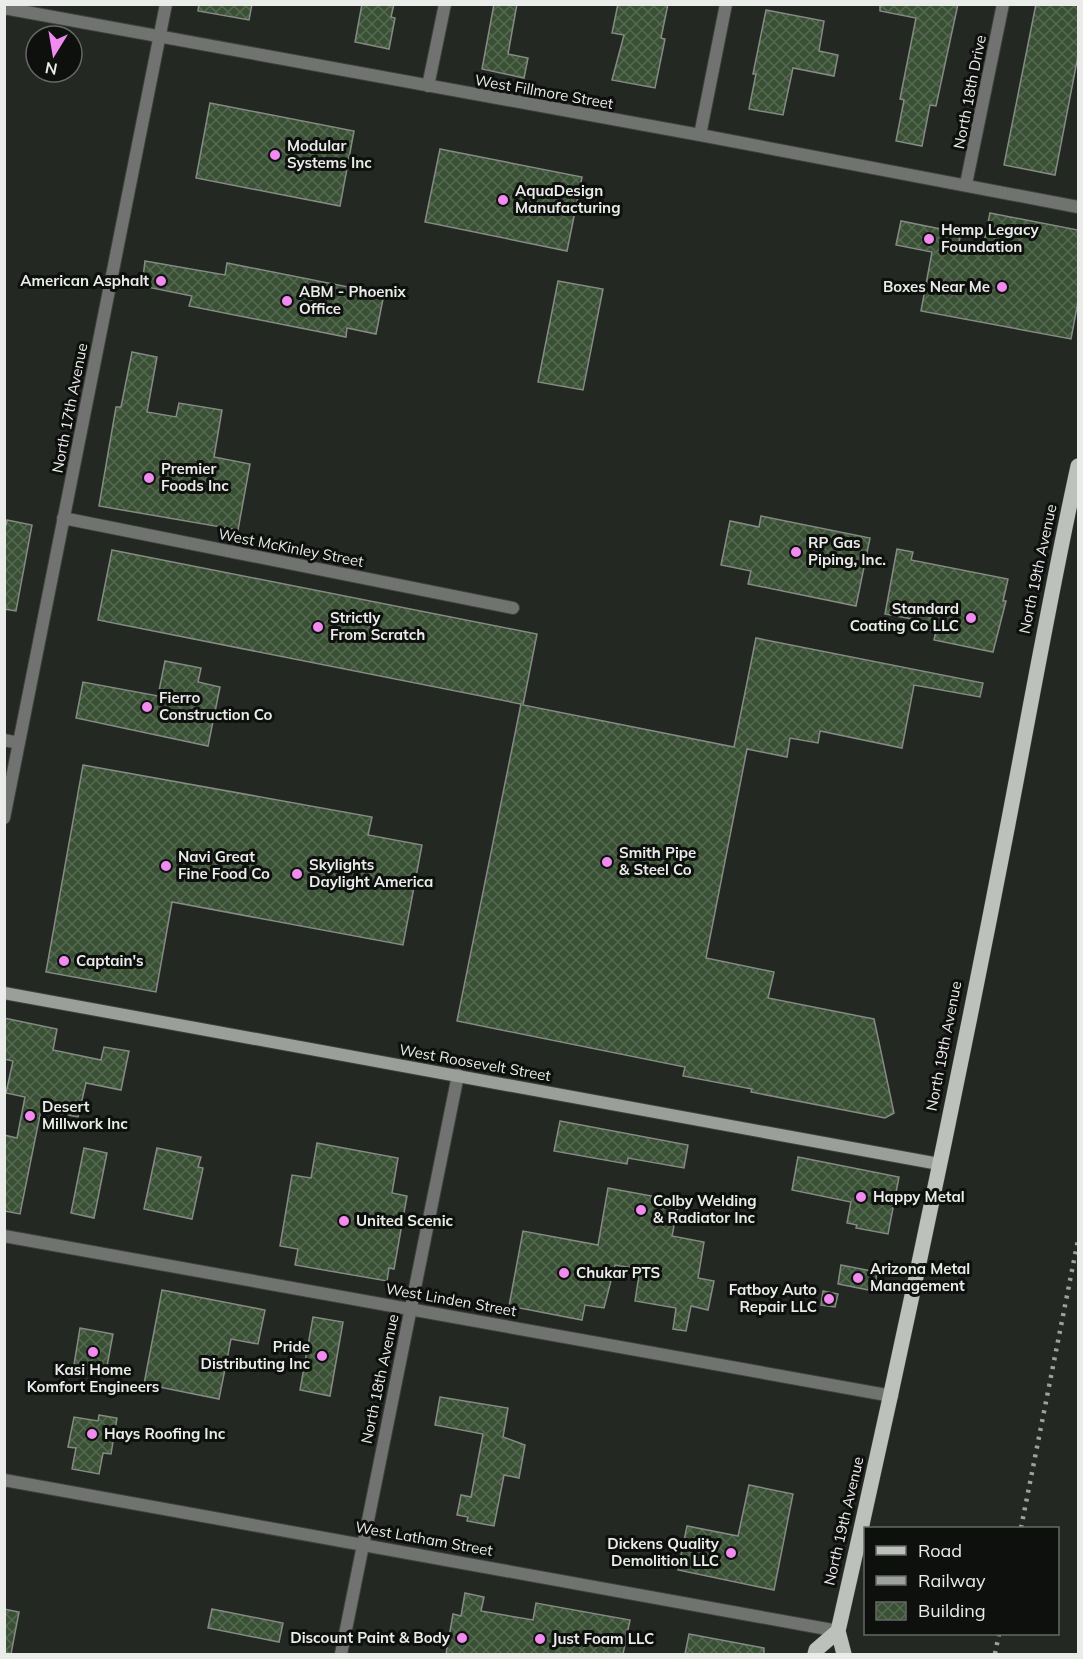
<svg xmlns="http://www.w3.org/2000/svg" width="1083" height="1659" viewBox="0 0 1083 1659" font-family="Mulish,sans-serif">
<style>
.building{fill:url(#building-cross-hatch);stroke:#858b84;stroke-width:1.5}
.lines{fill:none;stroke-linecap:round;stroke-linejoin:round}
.street-casing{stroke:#3f433f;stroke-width:14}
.secondary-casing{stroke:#3f433f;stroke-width:14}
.primary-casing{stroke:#3f433f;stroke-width:16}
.street{stroke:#717370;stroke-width:12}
.secondary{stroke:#9b9f9a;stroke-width:12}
.primary{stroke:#bcc1bb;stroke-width:15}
.rail{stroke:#9ea29e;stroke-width:4.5;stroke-dasharray:3 6;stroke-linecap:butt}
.poi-dot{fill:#f38af1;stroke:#0e100e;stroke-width:2}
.labels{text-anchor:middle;stroke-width:6;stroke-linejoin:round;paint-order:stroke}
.street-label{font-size:15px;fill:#e9ece8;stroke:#0e100e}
.poi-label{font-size:15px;font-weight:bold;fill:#e9ece8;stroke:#0e100e;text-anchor:start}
</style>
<defs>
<pattern id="building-cross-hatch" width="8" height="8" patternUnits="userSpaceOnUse" patternTransform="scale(1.5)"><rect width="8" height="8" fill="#3a5035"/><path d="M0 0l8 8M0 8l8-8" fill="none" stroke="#566952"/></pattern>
</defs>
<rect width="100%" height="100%" fill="#232823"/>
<path class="building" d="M 199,4 L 252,4 L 249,20 L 198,11 Z
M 362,4 L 394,4 L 391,17 L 395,18 L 389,49 L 355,42 Z
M 494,4 L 517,4 L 508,54 L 528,58 L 524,78 L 482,69 Z
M 618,4 L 668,4 L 661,38 L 665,39 L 655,88 L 612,80 L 624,35 L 612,33 Z
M 880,4 L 958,4 L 936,106 L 930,105 L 922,146 L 896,141 L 904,100 L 900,99 L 916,18 L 880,11 Z
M 1036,4 L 1078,4 L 1078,56 L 1055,175 L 1004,165 Z
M 766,10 L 824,21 L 819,51 L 838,55 L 834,76 L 793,68 L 783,115 L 749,109 L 756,74 L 753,74 Z
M 210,103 L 354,131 L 340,206 L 196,178 Z
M 440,149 L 582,177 L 567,251 L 425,222 Z
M 990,213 L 1078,230 L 1078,302 L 1071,339 L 921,311 L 932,252 L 896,245 L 901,221 L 961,233 L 959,242 L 983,247 Z
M 145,261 L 225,275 L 227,263 L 384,294 L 376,334 L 347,328 L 346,337 L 189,306 L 192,296 L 142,286 Z
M 558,281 L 603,289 L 583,390 L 538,382 Z
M 132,352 L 157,357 L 147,412 L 176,417 L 179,403 L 222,410 L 214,457 L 250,464 L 238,530 L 99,506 L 116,407 L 121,407 Z
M 761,516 L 870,538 L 856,606 L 748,584 L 751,571 L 721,565 L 730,521 L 759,527 Z
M 7,520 L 32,525 L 16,611 L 4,609 L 4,533 Z
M 897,549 L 913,552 L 911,560 L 1008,579 L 1003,601 L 1006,601 L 993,652 L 934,640 L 936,631 L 916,628 L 917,620 L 885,614 Z
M 112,550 L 537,634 L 523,705 L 734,747 L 756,638 L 983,683 L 980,697 L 914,685 L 902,748 L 820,731 L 818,743 L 790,738 L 787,757 L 747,749 L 706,958 L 774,972 L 768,998 L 874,1019 L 894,1113 L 885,1118 L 751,1092 L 752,1089 L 683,1076 L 685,1067 L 457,1021 L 521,704 L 98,620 Z
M 165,661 L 201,668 L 198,682 L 220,687 L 208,746 L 76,718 L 83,682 L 158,696 Z
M 83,765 L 372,817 L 368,835 L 422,845 L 403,945 L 172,902 L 156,992 L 46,972 Z
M 4,1018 L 57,1029 L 53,1050 L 101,1060 L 104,1047 L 129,1051 L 121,1090 L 86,1083 L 78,1117 L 41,1110 L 20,1214 L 4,1211 L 4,1135 L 17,1138 L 25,1097 L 6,1093 L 13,1061 L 4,1059 Z
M 560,1121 L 688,1145 L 684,1168 L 628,1158 L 627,1164 L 554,1151 Z
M 317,1143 L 398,1158 L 392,1193 L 407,1196 L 394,1269 L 389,1268 L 387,1281 L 295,1265 L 298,1249 L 280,1246 L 292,1175 L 311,1178 Z
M 84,1148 L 107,1153 L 94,1218 L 71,1213 Z
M 157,1148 L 201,1157 L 198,1167 L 203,1168 L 192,1219 L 144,1209 Z
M 798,1157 L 899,1177 L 888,1234 L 856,1228 L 857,1225 L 847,1223 L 851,1202 L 792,1190 Z
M 608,1188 L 679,1201 L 672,1236 L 704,1242 L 698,1278 L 714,1281 L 708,1310 L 691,1306 L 686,1331 L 673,1329 L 676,1308 L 635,1301 L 640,1269 L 615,1265 L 604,1308 L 585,1305 L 582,1320 L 509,1306 L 523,1231 L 598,1245 Z
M 841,1265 L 877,1272 L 874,1291 L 838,1284 Z
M 162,1290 L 265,1310 L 258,1344 L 231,1339 L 219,1399 L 144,1384 Z
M 823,1291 L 838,1294 L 835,1307 L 821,1305 Z
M 313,1317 L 343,1322 L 330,1396 L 300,1390 Z
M 80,1328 L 113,1334 L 105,1377 L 73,1371 Z
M 440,1397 L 508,1408 L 503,1437 L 525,1445 L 519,1478 L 504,1475 L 494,1526 L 467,1521 L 468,1517 L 457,1515 L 461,1495 L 471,1497 L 483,1434 L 435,1425 Z
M 99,1415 L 117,1418 L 111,1454 L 103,1453 L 99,1474 L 72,1469 L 76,1448 L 68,1447 L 74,1417 L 98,1421 Z
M 749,1485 L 793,1494 L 774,1590 L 678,1570 L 687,1526 L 738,1536 Z
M 465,1593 L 484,1597 L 481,1611 L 533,1620 L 536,1603 L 630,1620 L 623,1654 L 446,1654 L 453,1614 L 461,1616 Z
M 4,1609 L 19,1612 L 11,1654 L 4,1653 Z
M 212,1609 L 283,1623 L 279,1642 L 208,1628 Z
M 689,1634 L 764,1648 L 764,1654 L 685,1654 Z"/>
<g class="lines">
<defs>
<path id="street" d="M 4,8 L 700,135 L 1078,207
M 428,86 L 445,4
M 700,135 L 726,4
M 966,184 L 1003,4
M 63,518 L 513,608
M 4,740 L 19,743
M 4,818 L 166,4
M 4,1236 L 892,1396
M 4,1480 L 838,1631
M 341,1654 L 458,1075"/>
<path id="secondary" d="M 4,993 L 939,1164"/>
<path id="primary" d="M 815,1654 L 816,1650 L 838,1631
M 844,1654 L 838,1631 C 899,1363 956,1094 1008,824 C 1031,704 1052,585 1078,466"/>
</defs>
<use href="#street" class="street-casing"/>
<use href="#secondary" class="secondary-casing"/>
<use href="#primary" class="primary-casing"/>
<use href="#street" class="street"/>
<use href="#secondary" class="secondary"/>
<use href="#primary" class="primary"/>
<path class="rail" d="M 1021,1528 L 1078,1240
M 995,1654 L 999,1634"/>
</g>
<g class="poi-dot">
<circle cx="275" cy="155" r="6"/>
<circle cx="503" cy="200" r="6"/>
<circle cx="929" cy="239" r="6"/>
<circle cx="161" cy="281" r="6"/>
<circle cx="1002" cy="287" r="6"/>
<circle cx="287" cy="301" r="6"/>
<circle cx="149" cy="478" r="6"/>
<circle cx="796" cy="552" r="6"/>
<circle cx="971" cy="618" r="6"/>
<circle cx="318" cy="627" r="6"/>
<circle cx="147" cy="707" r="6"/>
<circle cx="607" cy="862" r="6"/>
<circle cx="166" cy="866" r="6"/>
<circle cx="297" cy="874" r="6"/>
<circle cx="64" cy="961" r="6"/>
<circle cx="30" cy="1116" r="6"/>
<circle cx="861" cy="1197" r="6"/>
<circle cx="641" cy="1210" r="6"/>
<circle cx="344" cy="1221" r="6"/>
<circle cx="564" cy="1273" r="6"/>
<circle cx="858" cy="1278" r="6"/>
<circle cx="829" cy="1299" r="6"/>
<circle cx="93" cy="1352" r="6"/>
<circle cx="322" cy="1356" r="6"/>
<circle cx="92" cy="1434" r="6"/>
<circle cx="731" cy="1553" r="6"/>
<circle cx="462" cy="1638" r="6"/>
<circle cx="540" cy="1639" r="6"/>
</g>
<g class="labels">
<g class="street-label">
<text transform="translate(544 92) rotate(10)" y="5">West Fillmore Street</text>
<text transform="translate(970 92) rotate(-79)" y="5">North 18th Drive</text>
<text transform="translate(70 408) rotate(-79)" y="5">North 17th Avenue</text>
<text transform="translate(291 548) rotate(11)" y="5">West McKinley Street</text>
<text transform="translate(1038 569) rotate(-78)" y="5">North 19th Avenue</text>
<text transform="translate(944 1046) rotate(-79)" y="5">North 19th Avenue</text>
<text transform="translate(475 1063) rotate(10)" y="5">West Roosevelt Street</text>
<text transform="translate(451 1300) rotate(10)" y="5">West Linden Street</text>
<text transform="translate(380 1379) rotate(-78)" y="5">North 18th Avenue</text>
<text transform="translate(844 1521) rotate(-77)" y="5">North 19th Avenue</text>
<text transform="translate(424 1539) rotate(10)" y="5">West Latham Street</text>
</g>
<g class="poi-label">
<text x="287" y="151">Modular<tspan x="287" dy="17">Systems Inc</tspan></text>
<text x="515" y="196">AquaDesign<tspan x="515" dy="17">Manufacturing</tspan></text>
<text x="941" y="235">Hemp Legacy<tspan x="941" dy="17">Foundation</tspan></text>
<text x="149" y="286" text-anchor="end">American Asphalt</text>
<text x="990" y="292" text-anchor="end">Boxes Near Me</text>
<text x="299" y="297">ABM - Phoenix<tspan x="299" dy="17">Office</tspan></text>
<text x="161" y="474">Premier<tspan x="161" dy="17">Foods Inc</tspan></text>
<text x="808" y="548">RP Gas<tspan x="808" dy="17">Piping, Inc.</tspan></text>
<text x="959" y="614" text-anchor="end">Standard<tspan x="959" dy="17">Coating Co LLC</tspan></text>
<text x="330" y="623">Strictly<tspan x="330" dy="17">From Scratch</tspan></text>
<text x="159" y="703">Fierro<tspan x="159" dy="17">Construction Co</tspan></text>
<text x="619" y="858">Smith Pipe<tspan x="619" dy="17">&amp; Steel Co</tspan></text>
<text x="178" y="862">Navi Great<tspan x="178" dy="17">Fine Food Co</tspan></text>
<text x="309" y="870">Skylights<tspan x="309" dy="17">Daylight America</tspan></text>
<text x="76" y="966">Captain's</text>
<text x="42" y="1112">Desert<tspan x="42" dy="17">Millwork Inc</tspan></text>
<text x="873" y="1202">Happy Metal</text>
<text x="653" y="1206">Colby Welding<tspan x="653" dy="17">&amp; Radiator Inc</tspan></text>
<text x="356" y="1226">United Scenic</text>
<text x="870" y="1274">Arizona Metal<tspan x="870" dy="17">Management</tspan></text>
<text x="576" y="1278">Chukar PTS</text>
<text x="817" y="1295" text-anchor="end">Fatboy Auto<tspan x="817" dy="17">Repair LLC</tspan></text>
<text x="310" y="1352" text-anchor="end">Pride<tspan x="310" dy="17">Distributing Inc</tspan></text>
<text x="93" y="1375" text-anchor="middle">Kasi Home<tspan x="93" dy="17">Komfort Engineers</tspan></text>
<text x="104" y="1439">Hays Roofing Inc</text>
<text x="719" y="1549" text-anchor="end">Dickens Quality<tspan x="719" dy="17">Demolition LLC</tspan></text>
<text x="450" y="1643" text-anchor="end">Discount Paint &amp; Body</text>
<text x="552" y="1644">Just Foam LLC</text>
</g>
</g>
<rect width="1083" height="1659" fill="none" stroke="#e9ece8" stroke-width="12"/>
<rect x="864" y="1527" width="195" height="108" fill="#0e100e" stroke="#666865" stroke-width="1.5"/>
<rect x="876" y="1546" width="30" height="9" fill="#bcc1bb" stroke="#666865" stroke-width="1.5"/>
<text x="918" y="1557" font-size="18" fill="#e9ece8">Road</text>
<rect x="876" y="1576" width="30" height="9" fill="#9ea29e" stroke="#666865" stroke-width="1.5"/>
<text x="918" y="1587" font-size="18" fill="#e9ece8">Railway</text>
<rect x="876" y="1602" width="30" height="18" fill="url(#building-cross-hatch)" stroke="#666865" stroke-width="1.5"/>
<text x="918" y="1617" font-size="18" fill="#e9ece8">Building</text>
<g transform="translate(54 54) rotate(191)"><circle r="28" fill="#0e100e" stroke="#666865" stroke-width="1.5"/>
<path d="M0-4.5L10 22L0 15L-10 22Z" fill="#f38af1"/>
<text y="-9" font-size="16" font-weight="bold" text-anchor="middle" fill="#e9ece8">N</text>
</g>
</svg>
